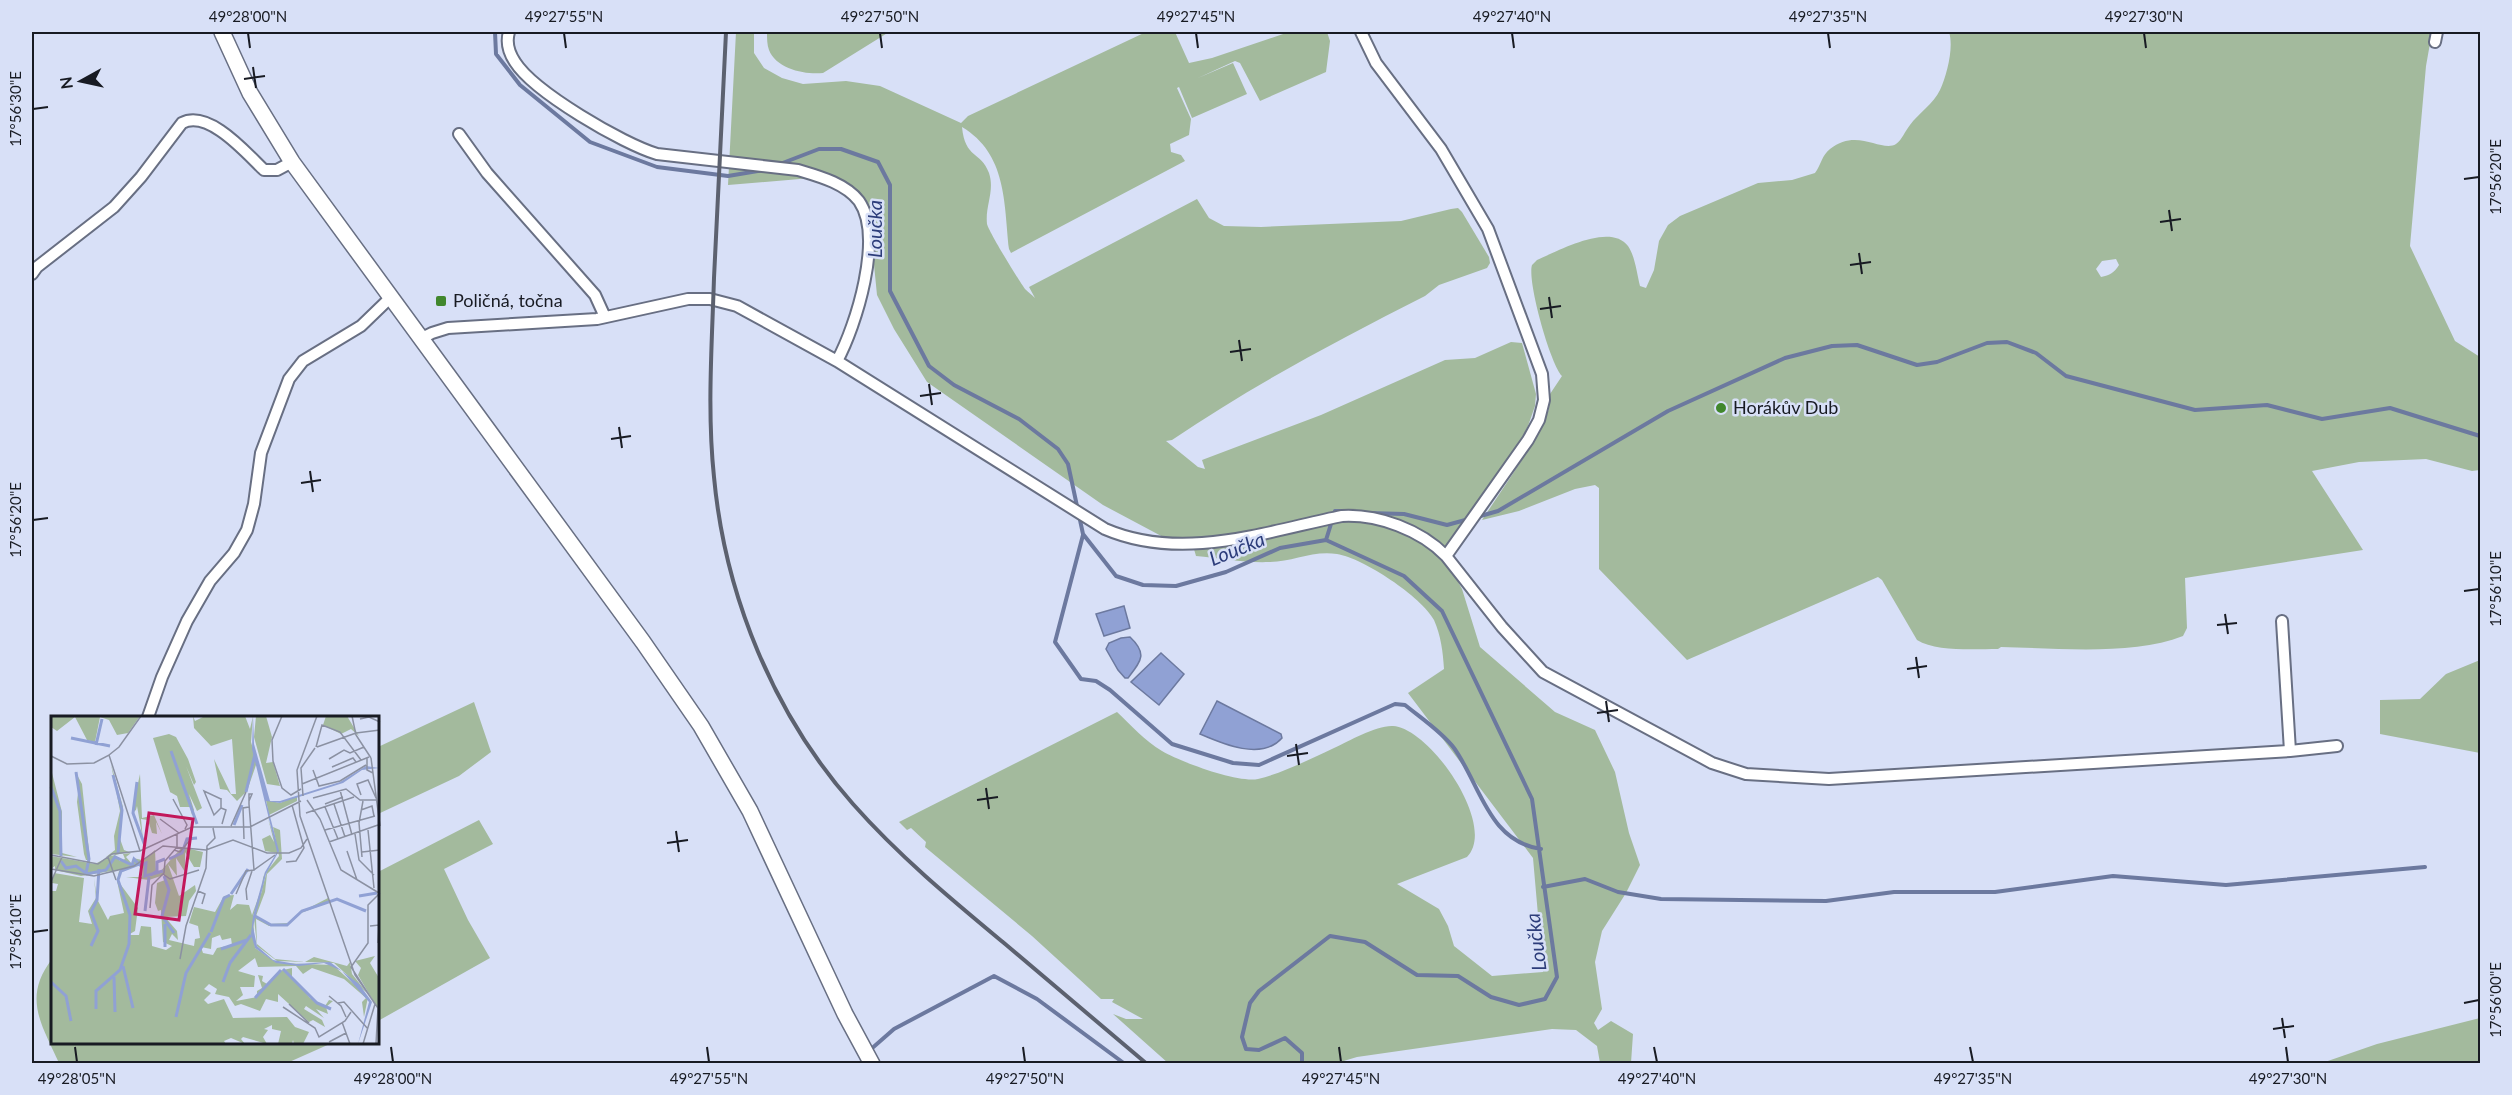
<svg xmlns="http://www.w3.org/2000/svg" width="2512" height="1095" viewBox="0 0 2512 1095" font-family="Lato,sans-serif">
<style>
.green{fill:#a3ba9d;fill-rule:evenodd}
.water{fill:#90a1d4;stroke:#6c799f;stroke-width:1.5}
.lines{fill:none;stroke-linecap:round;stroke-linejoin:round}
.stream{stroke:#6c799f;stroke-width:4}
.minor-casing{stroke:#686f83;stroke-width:14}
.secondary-casing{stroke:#686f83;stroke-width:18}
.minor{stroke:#fff;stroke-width:10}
.secondary{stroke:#fff;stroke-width:15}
.rail{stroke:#5c616f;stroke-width:4}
.ticks{fill:none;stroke:#181b23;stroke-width:2}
.poi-dot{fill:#41872d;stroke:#d8e0f7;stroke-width:2}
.labels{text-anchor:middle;stroke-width:5;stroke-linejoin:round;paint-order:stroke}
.poi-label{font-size:18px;fill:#181b23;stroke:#d8e0f7;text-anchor:start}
.water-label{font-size:20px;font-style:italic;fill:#2c3c7a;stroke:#d8e0f7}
.inset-river{fill:none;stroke:#90a1d4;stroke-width:3}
.inset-road{fill:none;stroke:#8b91a2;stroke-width:1.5}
.view{fill:#c2185b;fill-opacity:0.15;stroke:#c2185b;stroke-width:3}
.inset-edge{fill:none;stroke:#181b23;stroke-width:3}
.neatline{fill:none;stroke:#181b23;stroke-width:2}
.ticks-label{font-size:15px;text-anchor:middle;fill:#181b23}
</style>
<rect width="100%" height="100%" fill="#d8e0f7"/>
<path class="green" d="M 736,32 L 754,32 L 754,53 L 764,68 L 782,78 L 803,84 L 846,81 L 880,86 L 961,123 L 968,116 L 1146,32 L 1175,32 L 1189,63 L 1212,58 L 1289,32 L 1327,32 L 1330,41 L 1326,72 L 1260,101 L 1240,63 L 1235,61 L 1198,78 L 1233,63 L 1247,94 L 1192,118 L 1179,87 L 1177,88 L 1191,119 L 1189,135 L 1170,144 L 1171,152 L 1181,155 L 1185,161 L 1011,253 L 1009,249 C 1004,203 1007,154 962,127 C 965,159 981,151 989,173 C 995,191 985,206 987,224 C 989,232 1019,281 1025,289 C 1028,292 1032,295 1035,298 L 1029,287 L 1197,199 L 1209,218 L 1224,226 L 1261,227 L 1401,221 L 1451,209 L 1458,208 L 1462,212 L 1489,257 L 1490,263 L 1487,268 L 1439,285 L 1425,296 C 1338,340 1253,385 1172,440 L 1166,441 L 1198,467 L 1205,469 L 1202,460 L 1321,415 L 1445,360 L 1475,358 L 1511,342 L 1522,343 L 1536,394 L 1535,406 L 1528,426 L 1513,456 L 1482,498 C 1468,508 1472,525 1465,539 C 1461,546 1452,554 1448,563 L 1462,589 L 1480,647 L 1555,712 L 1595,730 L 1615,772 L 1629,833 L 1640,865 L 1626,893 L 1602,931 L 1595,962 L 1602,1009 L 1594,1023 L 1598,1030 L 1611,1021 L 1633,1034 L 1631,1063 L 1600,1063 L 1597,1046 L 1576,1030 L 1552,1029 L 1357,1057 L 1337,1063 L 1168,1063 L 1113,1014 L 1126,1019 L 1143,1019 L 1112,1002 L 1114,999 L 1101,999 L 1032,936 L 925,847 L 926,842 L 911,828 L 907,830 L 899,822 L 1117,712 C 1131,725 1145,741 1162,751 C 1181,762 1237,783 1258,779 C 1283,773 1310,759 1334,748 C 1349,741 1377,725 1393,726 C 1430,728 1498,826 1467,857 L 1397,884 L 1439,909 L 1448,926 L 1454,946 L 1492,976 L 1543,972 L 1533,858 L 1408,693 L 1444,669 C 1443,652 1441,636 1434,620 C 1422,597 1363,558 1337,554 C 1313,550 1292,562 1269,562 C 1245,563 1219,558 1196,556 L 1191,539 L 1165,538 L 1103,505 L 927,382 L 894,329 L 877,295 L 869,214 L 823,177 L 728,185 Z
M 767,32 L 889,32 L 823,73 C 806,75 776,69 769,50 C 767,45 767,38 767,32 Z
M 1949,32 L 2432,32 L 2426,66 L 2410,246 L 2455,341 L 2480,357 L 2480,470 L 2472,471 L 2426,459 L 2359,462 L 2312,471 L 2363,550 L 2185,578 L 2187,628 L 2183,636 C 2132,656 2056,648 2001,647 L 1998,649 C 1975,649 1936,652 1917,640 L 1882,580 L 1878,577 L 1687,660 L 1599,569 L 1599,488 L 1595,485 L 1575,489 L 1519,511 L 1482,520 L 1530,448 L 1544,422 L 1549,409 L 1550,394 L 1562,376 C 1550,363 1527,281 1532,265 L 1537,260 C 1558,251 1610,222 1628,246 C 1635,256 1637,274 1640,286 L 1646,288 L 1654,270 L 1659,241 L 1668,225 L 1680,216 L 1758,183 L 1792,180 L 1815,173 C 1821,165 1822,155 1830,149 C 1857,127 1882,153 1896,144 C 1902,140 1905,131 1910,125 C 1918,114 1934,103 1940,90 C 1947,75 1954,47 1949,32 ZM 2116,259 L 2119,265 C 2114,273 2110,275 2101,277 L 2096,269 L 2102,261 Z
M 2480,660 L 2480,753 L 2380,734 L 2380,700 L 2420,699 L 2446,674 Z
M 474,702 L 491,752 L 459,776 L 378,814 L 378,747 Z
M 479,820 L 493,844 L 444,869 L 468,920 L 490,958 L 378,1021 L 378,872 Z
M 52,959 L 52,1042 L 332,1043 L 287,1063 L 59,1063 C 42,1025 22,998 52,959 Z
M 2480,1018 L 2480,1063 L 2322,1063 L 2377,1044 Z"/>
<path class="water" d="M 1124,606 L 1130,628 L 1104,636 L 1096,614 Z
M 1130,637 C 1148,654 1141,661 1128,678 L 1125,678 L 1118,670 L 1106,649 L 1109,643 L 1121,638 Z
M 1161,653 L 1184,674 L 1159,705 L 1131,682 Z
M 1217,701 L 1281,734 L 1282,738 C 1262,761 1223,744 1200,734 Z"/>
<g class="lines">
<path class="stream" d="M 495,32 L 496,54 L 520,85 L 590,142 L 657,167 L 728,176 L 764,170
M 780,164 L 819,149 L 841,149 L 878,162 L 890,185 L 890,291 L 929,366 L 954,385 L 1019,419 L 1058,449 L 1068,464 L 1083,534 L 1116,576 L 1143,585 L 1176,586 L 1226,572 L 1280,548 L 1326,540 L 1404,576 L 1442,611 L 1532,799 L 1557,977 L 1545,999 L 1519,1005 L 1491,997 L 1458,976 L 1417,975 L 1365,942 L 1330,936 L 1259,991 L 1250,1003 L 1242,1037 L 1246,1049 L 1259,1050 L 1285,1038 L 1302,1053 L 1302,1064
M 1368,513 L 1404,514 L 1447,525 L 1469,519
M 1477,517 L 1498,511 L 1668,411 L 1785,358 L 1832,346 L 1857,345 L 1917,365 L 1937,362 L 1987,343 L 2007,342 L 2036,353 L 2066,376 L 2195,410 L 2267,405 L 2322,419 L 2390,408 L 2480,436
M 1083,535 L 1055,642 L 1081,679 L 1096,681 L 1110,690 L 1172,744 L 1233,763 L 1259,765 L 1395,704 L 1405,705 C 1421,718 1442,732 1454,748 C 1481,786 1488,841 1541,849
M 1326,540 L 1335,511 L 1343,511
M 1543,887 L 1585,879 L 1618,892 L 1661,899 L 1826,901 L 1894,892 L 1995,892 L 2113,876 L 2226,885 L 2425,867
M 870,1050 L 894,1029 L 994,976 L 1037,999 L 1125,1064"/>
<defs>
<path id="minor" d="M 509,32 C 506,42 509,53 515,62 C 534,92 623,144 657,154 L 798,170 C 818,176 845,183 859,201 C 884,237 856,326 837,361
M 1361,32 L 1376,63 L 1441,149 L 1488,229 L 1542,374 L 1544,400 L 1539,420 L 1528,440 L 1446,556
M 2435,42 L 2437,32
M 459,134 L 487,173 L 595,295 L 605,317
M 32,274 L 37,267 L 114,207 L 141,177 L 182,123 C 209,109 247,154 264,170 L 277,170 L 292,162
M 420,339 L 432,333 L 448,328 L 597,319 L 688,299 L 710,299 L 737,306 L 837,361 L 1105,529 C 1182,562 1264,532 1342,516 C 1378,514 1421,530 1446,556 L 1502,627 L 1543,672 L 1712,763 L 1746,774 L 1829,779 L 2290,751 L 2337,746
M 2282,621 L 2290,751
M 148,717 L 162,677 L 187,621 L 210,581 L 234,553 L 247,530 L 254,504 L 261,453 L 289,379 L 303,361 L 361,326 L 390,298"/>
<path id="secondary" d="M 222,32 L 250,93 L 292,162 L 643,642 L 701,726 L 750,811 L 845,1014 L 872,1064"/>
</defs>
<use href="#minor" class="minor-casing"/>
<use href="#secondary" class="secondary-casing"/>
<use href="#minor" class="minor"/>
<use href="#secondary" class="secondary"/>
<path class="rail" d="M 726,32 C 722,114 718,196 714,278 C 712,344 707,411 714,477 C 725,596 774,715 853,804 C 899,856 951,899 1004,943 C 1051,983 1099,1023 1147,1064"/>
</g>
<path class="ticks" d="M 248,33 L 250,48M 564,33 L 566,48M 880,33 L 882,48M 1196,33 L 1198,48M 1512,33 L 1514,48M 1828,33 L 1830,48M 2144,33 L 2146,48M 253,67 L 256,88M 244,79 L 265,76M 33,109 L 48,107M 2464,179 L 2479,177M 2169,210 L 2172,231M 2160,222 L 2181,219M 1859,253 L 1862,274M 1850,265 L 1871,262M 1549,297 L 1552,318M 1540,309 L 1561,306M 1239,340 L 1242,361M 1230,352 L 1251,349M 929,384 L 932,405M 920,396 L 941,393M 619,427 L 622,448M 611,439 L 631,436M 310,471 L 313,492M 301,483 L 321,480M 33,520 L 48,518M 2464,591 L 2479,589M 2225,614 L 2228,634M 2217,625 L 2237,623M 1916,657 L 1919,678M 1907,669 L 1927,666M 1606,701 L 1609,722M 1597,713 L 1618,710M 1296,744 L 1299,765M 1287,756 L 1308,753M 986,788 L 989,809M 977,800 L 998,797M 676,831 L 679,852M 667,843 L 688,840M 33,932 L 48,930M 2464,1003 L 2479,1000M 2282,1018 L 2285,1038M 2273,1029 L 2294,1026M 75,1047 L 77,1062M 391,1047 L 393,1062M 707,1047 L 709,1062M 1023,1047 L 1025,1062M 1339,1047 L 1341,1062M 1654,1047 L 1657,1062M 1970,1047 L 1973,1062M 2286,1047 L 2288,1062"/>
<g class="poi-dot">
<rect x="435" y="295" width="12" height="12" rx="3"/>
<circle cx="1721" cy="408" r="6"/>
</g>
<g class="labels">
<g class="poi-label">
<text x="453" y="307">Poličná, točna</text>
<text x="1733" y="414">Horákův Dub</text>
</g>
<g class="water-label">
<text transform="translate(875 229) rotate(-90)" y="7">Loučka</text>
<text transform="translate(1237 549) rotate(-22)" y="7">Loučka</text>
<text transform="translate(1536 942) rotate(-97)" y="7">Loučka</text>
</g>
</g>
<g transform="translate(51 716)">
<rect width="328" height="328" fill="#d8e0f7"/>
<path d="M 0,0 L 89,0 L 77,17 L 66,19 L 58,4 L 49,1 L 44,26 L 36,24 L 24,1 L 6,15 L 0,11 ZM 142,0 L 144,5 L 154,0 L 194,0 L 199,13 L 202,0 L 200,26 L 206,46 L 196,75 L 186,85 L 176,74 L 169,73 L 163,43 L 180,78 L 185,78 L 181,23 L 160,30 L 143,12 ZM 205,0 L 215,0 L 221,21 L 215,47 L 222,46 L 229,70 L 216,68 L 203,21 ZM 275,0 L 296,0 L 308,20 L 300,13 L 290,18 L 272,9 ZM 118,18 L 125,21 L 137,43 L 145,66 L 143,69 L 135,50 L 151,92 L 146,95 L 138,78 L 143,94 L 141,99 L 139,91 L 129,91 L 126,80 L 119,76 L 120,79 L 102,22 ZM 60,48 L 72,91 L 68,120 L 73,134 L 78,136 L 55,141 L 64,134 L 63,120 L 69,95 ZM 0,53 L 11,96 L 11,137 L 26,141 L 0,138 ZM 24,55 L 31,68 L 39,144 L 35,144 L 33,138 L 26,86 L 28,68 ZM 89,58 L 91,102 L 103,99 L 111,118 L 105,106 L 106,118 L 101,117 L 97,104 L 90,103 L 92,124 L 86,90 L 85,94 L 81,97 L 81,95 ZM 246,80 L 246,85 L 218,99 L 215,84 L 229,87 ZM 217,102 L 226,131 L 226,137 L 214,135 L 211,123 L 219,119 L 223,126 ZM 222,111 L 229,114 L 231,143 L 216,158 L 214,176 L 205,200 L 219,208 L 238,207 L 250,196 L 277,182 L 279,186 L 250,197 L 237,209 L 218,210 L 205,203 L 206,228 L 224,243 L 254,246 L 263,241 L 296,250 L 299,246 L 301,258 L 305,263 L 316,277 L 283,247 L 226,245 L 206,230 L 203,202 L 216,155 L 228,140 ZM 131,131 L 152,136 L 149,151 L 143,151 L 134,136 L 134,156 L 125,142 L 126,160 L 117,148 L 128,180 L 144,169 L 145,175 L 138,185 L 135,200 L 114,201 L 126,215 L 127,224 L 121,218 L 118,224 L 143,230 L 144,223 L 149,222 L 147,210 L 138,207 L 143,191 L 164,196 L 173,180 L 183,179 L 179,194 L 186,188 L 198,189 L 201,199 L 211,171 L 212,162 L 214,156 L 211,175 L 202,200 L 204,232 L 226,247 L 282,249 L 317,281 L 313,301 L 311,286 L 315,282 L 293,263 L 261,252 L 252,258 L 245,250 L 207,251 L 204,242 L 187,255 L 204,260 L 203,271 L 189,271 L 192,279 L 185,285 L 206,281 L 206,275 L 211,272 L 207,259 L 212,260 L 211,265 L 216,268 L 228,255 L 241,252 L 241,261 L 259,282 L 274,290 L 278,284 L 282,285 L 275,291 L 277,298 L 265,293 L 273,302 L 255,290 L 253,293 L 271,304 L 274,311 L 262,304 L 258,306 L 227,278 L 227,286 L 215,283 L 209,295 L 190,288 L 184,290 L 178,281 L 164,278 L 166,273 L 158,268 L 153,273 L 160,277 L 153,284 L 157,288 L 173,283 L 182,302 L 236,301 L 244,311 L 258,316 L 252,328 L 243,328 L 242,324 L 241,328 L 227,328 L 230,315 L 221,313 L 221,309 L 213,313 L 217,314 L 212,321 L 216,328 L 192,321 L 190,323 L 194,328 L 180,322 L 173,325 L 175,328 L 0,328 L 0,175 L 5,175 L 7,168 L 1,167 L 3,157 L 33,162 L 28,206 L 41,208 L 37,195 L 45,182 L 43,162 L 46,183 L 57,204 L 59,200 L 73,197 L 66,165 L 68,155 L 79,152 L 30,160 L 4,154 L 4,150 L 0,153 L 0,140 L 44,148 L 63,138 L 69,145 L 74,143 L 72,138 L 80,137 L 75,141 L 81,148 L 82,142 L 91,144 L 89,147 L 104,134 L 105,156 L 108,157 ZM 88,149 L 92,151 L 91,161 L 75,161 L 98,164 L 113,159 L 114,164 L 106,167 L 104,187 L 107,195 L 110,194 L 112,226 L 121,230 L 115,234 L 101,230 L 100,211 L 90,210 L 88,219 L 77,219 L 84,215 L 87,192 L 67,165 L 70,156 ZM 169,219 L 171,224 L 180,222 L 181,229 L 166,232 L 162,239 L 152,237 L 150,231 L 160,233 L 161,222 ZM 324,240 L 319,247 L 328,262 L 328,295 L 307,259 L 310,252 L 304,245 Z" fill="#a3ba9d" fill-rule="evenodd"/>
<path d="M 202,0 L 203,28 L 219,85 L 229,85 L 289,66 L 315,50 L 328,52 L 311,54 L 292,67 L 229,87 L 215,85 L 228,135 L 215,158 L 202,211 L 206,230 L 222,244 L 245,248 L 279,246 L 308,268 L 321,286 L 307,328 L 318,286 L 291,255 L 273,247 L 248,250 L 225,247 L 204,232 L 200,218 L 202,200 L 214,156 L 226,136 L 201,33 Z" fill="#90a1d4"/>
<path class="inset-river" d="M 20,22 L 59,30M 45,29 L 51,3M 120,35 L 146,108M 25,56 L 38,143 L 35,157M 62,59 L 71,94 L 67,137M 86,66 L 82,97 L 94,130M 0,71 L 9,95 L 10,140M 195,76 L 204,38M 183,109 L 191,89M 118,143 L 131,137 L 136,123 L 146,122M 10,145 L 15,152 L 25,150 L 36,158 L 55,154 L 64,141 L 81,149 L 83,143 L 89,149 L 95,147 L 94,160 L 112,155M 100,159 L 106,155 L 106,146 L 114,143M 113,160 L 118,174 L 111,200 L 123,217M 180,178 L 197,153M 308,180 L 326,177M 94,195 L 98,161M 204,200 L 220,209 L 236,209 L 251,195 L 286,183 L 315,195M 160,216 L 173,182 L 179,179M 40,230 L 47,215 L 40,196 L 46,184 L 48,153M 114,231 L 114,208M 170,233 L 196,224M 179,247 L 200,219M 72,250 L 82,292M 232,253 L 266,287 L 280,293M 63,261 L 64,296M 0,266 L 15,280 L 20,305M 172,266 L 179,247M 204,282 L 230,254M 45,293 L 45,275 L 69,254 L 78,228 L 79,199 L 67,164 L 70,155 L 88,148M 125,301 L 135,257 L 159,217"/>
<path class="inset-road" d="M 231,0 L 221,24 L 222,45 L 231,72 L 240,79 L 250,73M 266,0 L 246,54 L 249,100 L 304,259 L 327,292 L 325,328M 301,0 L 305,19M 309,3 L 318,1 L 329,6M 305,17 L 329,14M 305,19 L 320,42M 265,31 L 271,9 L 289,16 L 310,44M 266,31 L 305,17M 58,39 L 68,31 L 90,0M 0,40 L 16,48 L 43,47 L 58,39 L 89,135M 316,42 L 316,54 L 322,57M 320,42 L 329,110M 278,43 L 293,34 L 299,37 L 313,31M 281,51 L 302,42 L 305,46M 262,54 L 268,70 L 289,65 L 315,49M 251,68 L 318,41M 289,74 L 301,119M 310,79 L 306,68 L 317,64 L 325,82M 252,80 L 250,52 L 264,32M 170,82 L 170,92 L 175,94 L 171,108M 262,82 L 295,73 L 309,84 L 325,84M 122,83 L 136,109 L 134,113M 170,83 L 153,75 L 163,99 L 170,92M 256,84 L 269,103 L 290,154 L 328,177M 274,88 L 292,81M 283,88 L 294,121M 274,91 L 287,123M 310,94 L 321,90 L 323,100M 255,97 L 303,81M 109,103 L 128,117M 180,110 L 195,76M 274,114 L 324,100M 317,114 L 323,172M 304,118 L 308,144 L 323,159M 193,123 L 192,92 L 198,91M 278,126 L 327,109M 123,134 L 129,136 L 139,124M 296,135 L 306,164M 311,136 L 329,134M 0,139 L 47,148 L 61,138 L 89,135 L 141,111 L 199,111 L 250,85M 57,141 L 65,164M 311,141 L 308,107 L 312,85M 235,146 L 245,145 L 253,132 L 241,89M 0,153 L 43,160 L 83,150 L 112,130 L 155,134 L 182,124 L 216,137 L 238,137 L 250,132 L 256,123M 203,154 L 224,139M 112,158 L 119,163 L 148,154M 0,166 L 11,141M 147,175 L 154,178 L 151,188M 185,178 L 195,155 L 203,154 L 198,88 L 198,78 L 201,78 L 198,85M 196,184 L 195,173 L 201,155M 99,192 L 101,169 L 113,157 L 114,145 L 126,131 L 126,118M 319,210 L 328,209 L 327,227M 129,243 L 135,210 L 155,152 L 156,130 L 164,122 L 162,112M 278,280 L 290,290 L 295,301M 287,287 L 293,286 L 317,313M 238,288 L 258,307M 232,291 L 264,312 L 268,321 L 294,305 L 300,296M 291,306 L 299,328M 278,326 L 295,317M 312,328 L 324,288 L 300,251 L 317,227 L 317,189 L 329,177"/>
<path class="view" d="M 98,97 L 142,103 L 128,204 L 84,198 Z"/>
<rect width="328" height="328" class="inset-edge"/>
</g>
<rect width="2512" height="1095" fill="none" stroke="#d8e0f7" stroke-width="66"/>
<g transform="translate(81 81) rotate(262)" stroke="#d8e0f7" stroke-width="4.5" paint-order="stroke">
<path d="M0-4.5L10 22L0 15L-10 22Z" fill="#181b23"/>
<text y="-9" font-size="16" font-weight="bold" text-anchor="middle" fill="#181b23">N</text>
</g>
<rect x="33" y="33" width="2446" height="1029" class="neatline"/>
<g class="ticks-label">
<text x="248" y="22">49°28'00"N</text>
<text x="564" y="22">49°27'55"N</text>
<text x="880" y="22">49°27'50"N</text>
<text x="1196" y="22">49°27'45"N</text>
<text x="1512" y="22">49°27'40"N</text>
<text x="1828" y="22">49°27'35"N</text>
<text x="2144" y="22">49°27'30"N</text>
<text transform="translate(16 109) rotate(-90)" y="5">17°56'30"E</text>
<text transform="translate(2496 177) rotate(-90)" y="5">17°56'20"E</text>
<text transform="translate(16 520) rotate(-90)" y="5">17°56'20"E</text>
<text transform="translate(2496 589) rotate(-90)" y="5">17°56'10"E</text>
<text transform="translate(16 932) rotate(-90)" y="5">17°56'10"E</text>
<text transform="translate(2496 1000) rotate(-90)" y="5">17°56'00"E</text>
<text x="77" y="1084">49°28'05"N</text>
<text x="393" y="1084">49°28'00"N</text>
<text x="709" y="1084">49°27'55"N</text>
<text x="1025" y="1084">49°27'50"N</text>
<text x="1341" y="1084">49°27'45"N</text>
<text x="1657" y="1084">49°27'40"N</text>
<text x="1973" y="1084">49°27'35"N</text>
<text x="2288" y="1084">49°27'30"N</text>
</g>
</svg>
